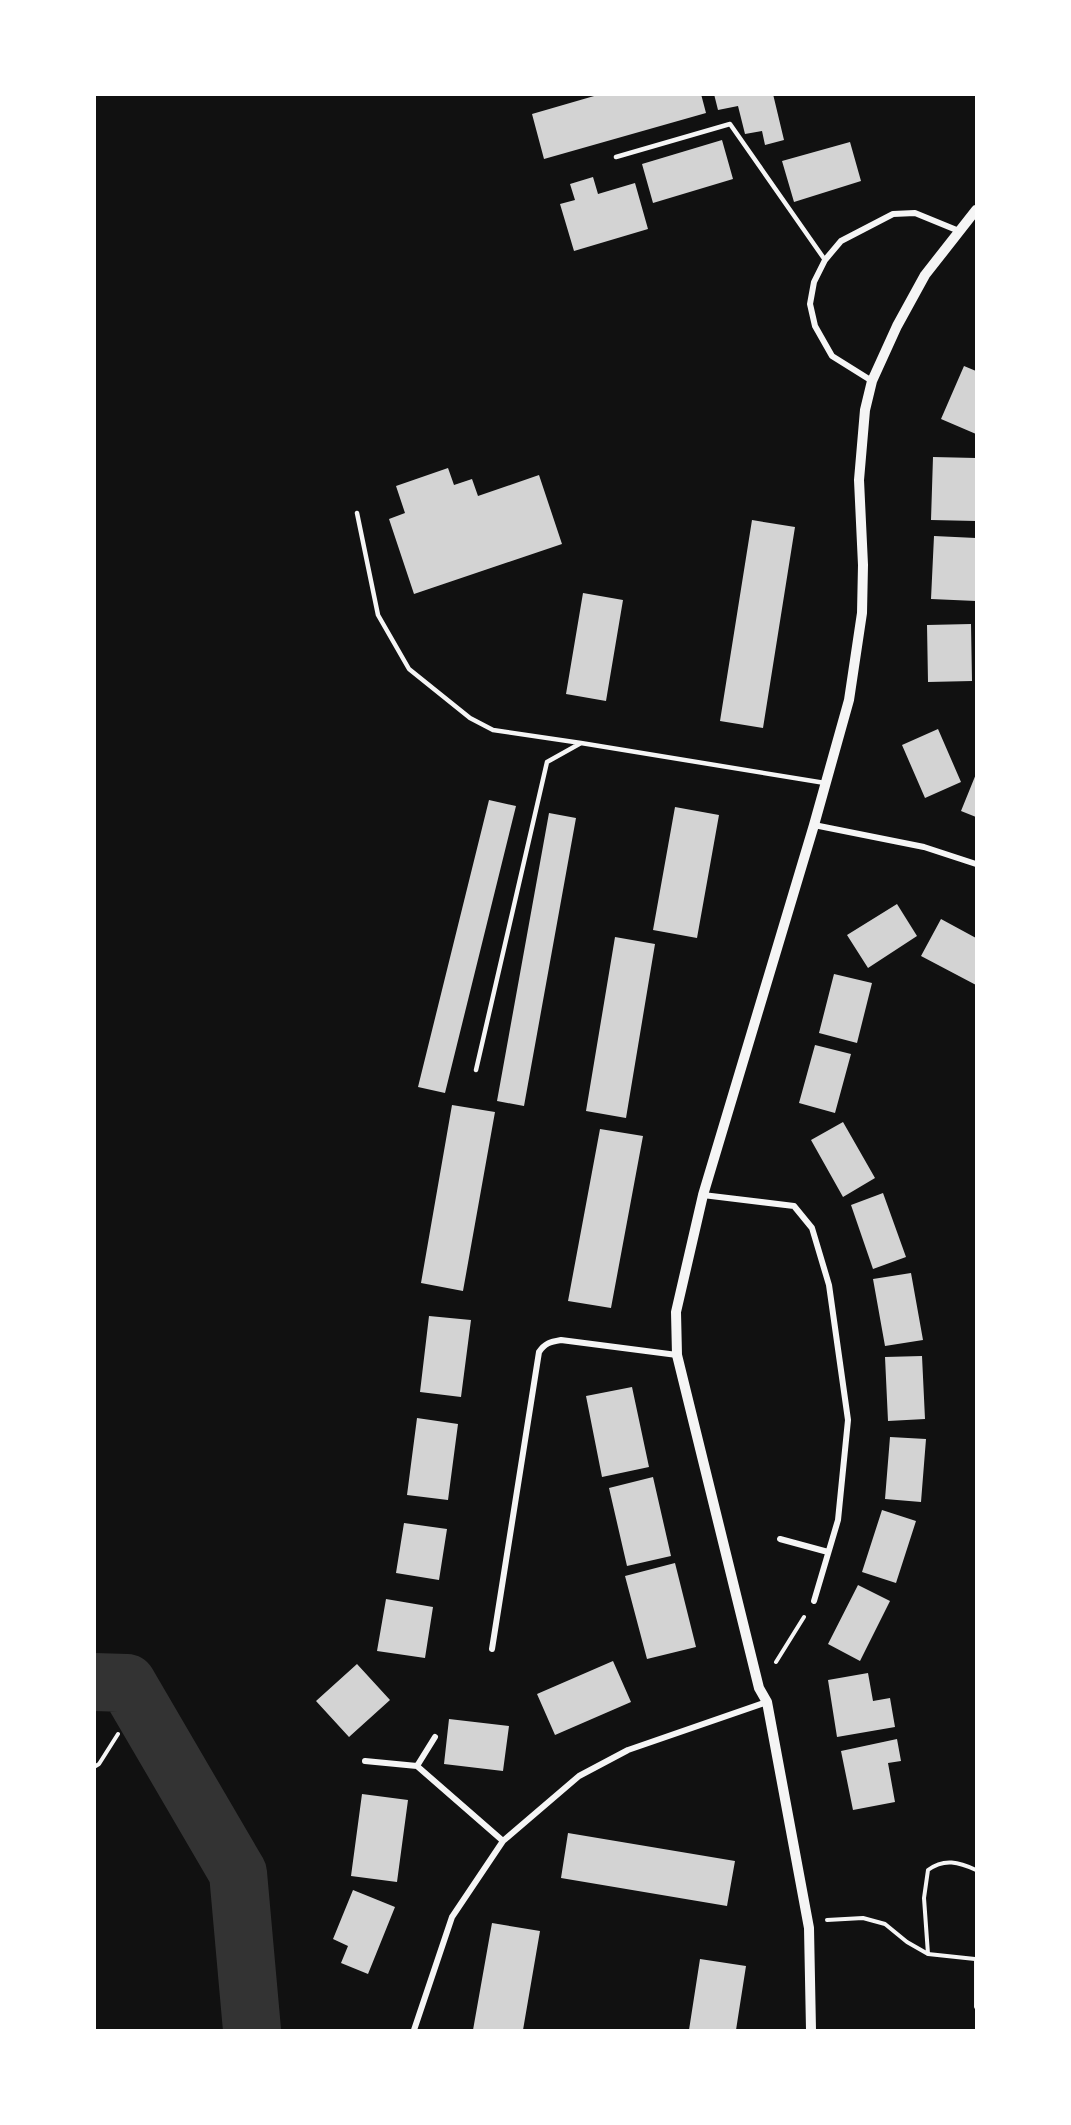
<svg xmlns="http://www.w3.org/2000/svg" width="1071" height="2125" viewBox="0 0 1071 2125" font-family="Helvetica,sans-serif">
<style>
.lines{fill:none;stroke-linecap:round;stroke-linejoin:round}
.river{stroke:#333;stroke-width:58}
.building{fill:#d3d3d3}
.path{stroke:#f5f5f5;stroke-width:4}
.service{stroke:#f5f5f5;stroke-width:4.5}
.minor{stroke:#f5f5f5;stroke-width:6}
.tertiary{stroke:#f5f5f5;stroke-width:10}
</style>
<rect width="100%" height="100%" fill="#111"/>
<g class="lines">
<path class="river" d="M 94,1682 L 127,1683 L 238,1873 L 252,2030"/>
</g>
<path class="building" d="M 601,94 L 701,94 L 706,113 L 544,159 L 532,114 Z
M 714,94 L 773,94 L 784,140 L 765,145 L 762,131 L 745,134 L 738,106 L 718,110 Z
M 722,140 L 733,179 L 653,203 L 642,164 Z
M 850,142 L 861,181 L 794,202 L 782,161 Z
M 593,177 L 598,194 L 635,183 L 648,229 L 574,251 L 560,204 L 575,200 L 570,184 Z
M 964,366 L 976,371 L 976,434 L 941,419 Z
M 933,457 L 976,458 L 976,521 L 931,520 Z
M 448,468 L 454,485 L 472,479 L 478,496 L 539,475 L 562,544 L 414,594 L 389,519 L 405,513 L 396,486 Z
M 752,520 L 795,527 L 763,728 L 720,721 Z
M 934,536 L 976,538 L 976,601 L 931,599 Z
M 583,593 L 623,600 L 606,701 L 566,694 Z
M 971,624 L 972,681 L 928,682 L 927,625 Z
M 938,729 L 961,782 L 925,798 L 902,745 Z
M 976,774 L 976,817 L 961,811 Z
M 489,800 L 516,806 L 445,1093 L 418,1087 Z
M 675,807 L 719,815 L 697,938 L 653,930 Z
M 549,813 L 576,818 L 524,1106 L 497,1101 Z
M 897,904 L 917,936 L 868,968 L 847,935 Z
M 941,919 L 976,938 L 976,985 L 921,956 Z
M 615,937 L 655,944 L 626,1118 L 586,1111 Z
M 834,974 L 872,983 L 857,1043 L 819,1033 Z
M 815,1045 L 851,1054 L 835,1113 L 799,1103 Z
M 452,1105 L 495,1112 L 463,1291 L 421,1283 Z
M 843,1122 L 875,1178 L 843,1197 L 811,1140 Z
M 600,1129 L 643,1136 L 611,1308 L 568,1301 Z
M 883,1193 L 906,1257 L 873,1269 L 851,1205 Z
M 911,1273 L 923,1340 L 885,1346 L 873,1279 Z
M 429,1316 L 471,1320 L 461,1397 L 420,1392 Z
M 922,1356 L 925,1419 L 888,1421 L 885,1357 Z
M 632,1387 L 649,1467 L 602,1477 L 586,1396 Z
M 417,1418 L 458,1424 L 448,1500 L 407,1495 Z
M 890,1437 L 926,1439 L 921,1502 L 885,1499 Z
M 653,1477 L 671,1556 L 627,1566 L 609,1488 Z
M 882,1510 L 916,1521 L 896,1583 L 862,1572 Z
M 404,1523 L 447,1529 L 439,1580 L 396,1573 Z
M 675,1563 L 696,1647 L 647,1659 L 625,1576 Z
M 858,1585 L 890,1601 L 860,1661 L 828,1644 Z
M 386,1599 L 433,1607 L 425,1658 L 377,1651 Z
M 613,1661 L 631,1702 L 555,1735 L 537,1694 Z
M 357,1664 L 390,1700 L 349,1737 L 316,1701 Z
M 868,1673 L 873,1701 L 890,1698 L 895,1727 L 837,1737 L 828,1680 Z
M 449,1719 L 509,1726 L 503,1771 L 444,1764 Z
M 897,1739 L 901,1761 L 888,1763 L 895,1802 L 853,1810 L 841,1751 Z
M 362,1794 L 408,1800 L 397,1882 L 351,1876 Z
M 568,1833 L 735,1861 L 727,1906 L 561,1878 Z
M 353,1890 L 395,1907 L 368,1974 L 341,1963 L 348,1946 L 333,1939 Z
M 492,1923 L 540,1931 L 523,2030 L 473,2030 Z
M 700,1959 L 746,1966 L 736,2030 L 689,2030 Z"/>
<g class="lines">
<path class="path" d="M 776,1662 L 804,1617
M 94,1767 L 99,1764 L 118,1734
M 827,1920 L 863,1918 L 885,1924 L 907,1942 L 928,1954 L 975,1959
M 928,1954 L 924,1898 L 928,1870 C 944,1858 959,1862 976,1870
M 976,1959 L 976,2007"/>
<path class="service" d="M 616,157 L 730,124 L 825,260
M 357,513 L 378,615 L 409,669 L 470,718 L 493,730 L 581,743
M 476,1070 L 547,762 L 581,743 L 825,783"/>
<path class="minor" d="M 872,381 L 832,356 L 815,326 L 810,304 L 814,282 L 825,260 L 841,241 L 893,214 L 915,213 L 959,231
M 814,825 L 924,847 L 976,864
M 703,1195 L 794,1206 L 812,1228 L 829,1285 L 848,1420 L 838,1520 L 814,1601
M 780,1539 L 828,1552
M 492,1649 L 539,1352 C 545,1343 550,1342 561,1340 L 677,1355
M 365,1761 L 417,1766 L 435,1737
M 417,1766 L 503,1841
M 414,2030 L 452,1917 L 503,1841 L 579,1776 L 628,1750 L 767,1702"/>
<path class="tertiary" d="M 811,2030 L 809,1928 L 767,1702 L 759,1688 L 677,1355 L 676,1312 L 703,1195 L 814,825 L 849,700 L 862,613 L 863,565 L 859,480 L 865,410 L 872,381 L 897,326 L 925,275 L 976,210"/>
</g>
<rect width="1071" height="2125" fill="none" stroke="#ffffff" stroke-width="192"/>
</svg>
